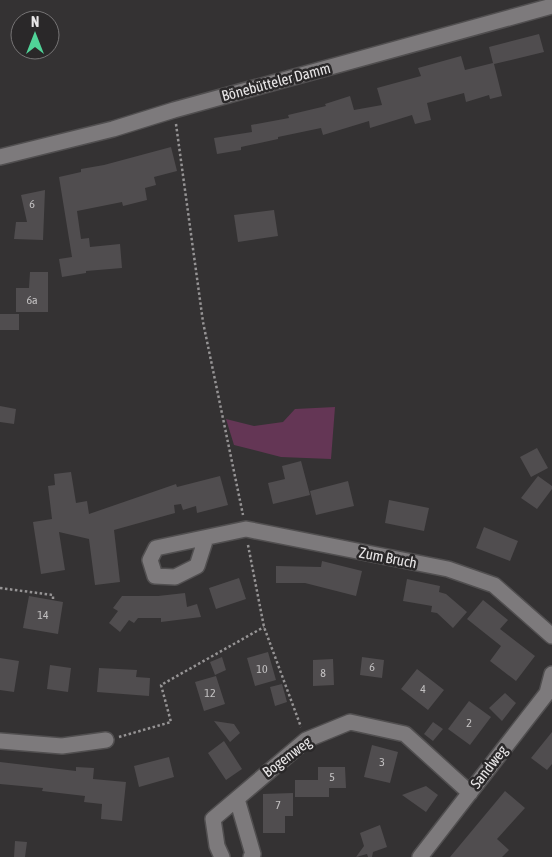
<svg xmlns="http://www.w3.org/2000/svg" width="552" height="857" viewBox="0 0 552 857" font-family="'Asap Condensed',sans-serif">
<style>
.green{fill:#643655}
.building{fill:#504d4f}
.lines{fill:none;stroke-linecap:round;stroke-linejoin:round}
.minor-casing{stroke:#514f50;stroke-width:18}
.path{stroke:#969495;stroke-width:2.5;stroke-dasharray:2.5 2.5;stroke-linecap:butt}
.minor{stroke:#7d7a7c;stroke-width:15}
.labels{text-anchor:middle;stroke-width:5;stroke-linejoin:round;paint-order:stroke}
.number-label{font-size:12px;fill:#c2c0c1}
.street-label{font-size:15px;fill:#e8e6e7;stroke:#2a2829}
</style>
<rect width="100%" height="100%" fill="#343233"/>
<path class="green" d="M 335,407 L 331,459 L 281,457 L 234,445 L 226,419 L 254,426 L 283,422 L 295,409 Z"/>
<path class="building" d="M 539,34 L 544,52 L 494,64 L 502,96 L 490,99 L 489,95 L 466,102 L 464,93 L 427,103 L 431,120 L 415,124 L 412,115 L 370,128 L 369,121 L 323,135 L 321,128 L 278,137 L 278,139 L 241,147 L 241,150 L 217,154 L 214,138 L 252,132 L 251,125 L 289,118 L 288,115 L 326,106 L 325,104 L 350,96 L 354,110 L 382,105 L 377,88 L 421,76 L 418,68 L 461,56 L 465,70 L 493,63 L 489,47 Z
M 171,147 L 177,171 L 154,177 L 156,185 L 145,188 L 147,200 L 123,206 L 122,202 L 77,211 L 81,239 L 89,238 L 90,247 L 120,244 L 122,268 L 86,271 L 86,273 L 62,277 L 59,259 L 72,257 L 59,177 L 81,172 L 81,169 L 104,165 Z
M 45,190 L 43,240 L 14,239 L 16,222 L 27,222 L 21,195 Z
M 274,210 L 278,236 L 238,242 L 234,215 Z
M 30,272 L 48,272 L 48,312 L 16,312 L 16,288 L 29,288 Z
M 0,314 L 19,314 L 19,330 L 0,330 Z
M 0,406 L 16,409 L 14,424 L 0,422 Z
M 537,448 L 548,468 L 531,477 L 520,457 Z
M 301,461 L 310,495 L 273,504 L 268,483 L 285,479 L 282,466 Z
M 71,472 L 76,503 L 87,501 L 89,514 L 176,484 L 177,487 L 220,476 L 228,505 L 197,513 L 196,506 L 183,510 L 181,504 L 174,505 L 175,513 L 114,530 L 120,582 L 95,585 L 89,539 L 59,532 L 65,570 L 41,574 L 33,522 L 52,519 L 48,486 L 55,485 L 54,474 Z
M 538,476 L 552,486 L 552,489 L 537,509 L 521,498 Z
M 348,481 L 354,506 L 316,515 L 310,491 Z
M 389,500 L 429,508 L 424,531 L 385,523 Z
M 484,527 L 518,541 L 510,561 L 476,548 Z
M 322,561 L 362,571 L 356,596 L 305,583 L 276,583 L 276,566 L 321,567 Z
M 239,578 L 246,599 L 216,609 L 209,588 Z
M 407,579 L 440,586 L 439,592 L 446,594 L 467,612 L 453,628 L 437,613 L 431,612 L 432,606 L 403,601 Z
M 185,593 L 187,607 L 197,604 L 201,617 L 161,622 L 161,618 L 138,618 L 134,623 L 129,620 L 120,632 L 109,623 L 118,611 L 113,608 L 122,596 L 158,596 Z
M 29,596 L 63,602 L 58,634 L 23,628 Z
M 483,600 L 508,620 L 500,629 L 535,656 L 516,681 L 490,661 L 501,646 L 467,619 Z
M 268,652 L 276,680 L 255,686 L 247,658 Z
M 222,657 L 226,670 L 215,675 L 210,662 Z
M 362,657 L 384,660 L 382,678 L 360,675 Z
M 0,658 L 19,661 L 14,692 L 0,690 Z
M 333,659 L 334,685 L 313,686 L 313,660 Z
M 50,665 L 71,668 L 68,692 L 47,689 Z
M 99,668 L 137,670 L 136,677 L 150,678 L 149,696 L 97,692 Z
M 417,669 L 444,690 L 428,710 L 401,689 Z
M 216,676 L 225,704 L 204,711 L 195,682 Z
M 282,684 L 287,702 L 275,706 L 270,687 Z
M 505,693 L 516,703 L 502,721 L 489,708 Z
M 469,701 L 491,717 L 470,745 L 448,729 Z
M 214,721 L 234,724 L 240,733 L 230,742 Z
M 433,722 L 443,729 L 433,741 L 424,734 Z
M 552,732 L 552,764 L 547,770 L 531,758 Z
M 224,741 L 242,769 L 226,780 L 208,753 Z
M 372,745 L 398,752 L 390,783 L 364,777 Z
M 169,757 L 174,777 L 139,787 L 134,766 Z
M 0,762 L 76,771 L 76,767 L 94,768 L 93,779 L 126,782 L 122,821 L 101,819 L 102,804 L 84,802 L 85,796 L 42,791 L 43,788 L 0,784 Z
M 318,767 L 345,767 L 346,788 L 329,788 L 329,797 L 295,797 L 295,780 L 318,780 Z
M 426,786 L 438,795 L 426,812 L 402,795 Z
M 505,791 L 525,808 L 497,839 L 509,850 L 502,857 L 450,857 Z
M 293,793 L 293,816 L 285,816 L 285,833 L 263,833 L 263,794 Z
M 380,825 L 387,847 L 373,852 L 372,857 L 368,857 L 367,854 L 356,857 L 364,846 L 360,833 Z
M 15,841 L 27,842 L 25,857 L 14,857 Z"/>
<g class="lines">
<defs>
<path id="minor" d="M 0,157 L 113,129 L 174,110 L 552,6
M 206,538 L 197,566 L 175,577 L 155,576 L 150,560 L 156,548 L 246,529 L 448,569 L 494,585 L 552,636
M 0,741 L 62,746 L 106,740
M 237,799 L 253,854 L 251,857
M 222,857 L 217,846 L 213,819 L 306,740 L 350,722 L 405,734 L 470,793
M 420,857 L 547,693 L 552,674"/>
</defs>
<use href="#minor" class="minor-casing"/>
<path class="path" d="M 176,124 L 203,322 L 243,515
M 248,545 L 264,627 L 301,727
M 0,588 L 53,595 L 53,600
M 119,737 L 171,722 L 161,685 L 264,627"/>
<use href="#minor" class="minor"/>
</g>
<g class="labels">
<g class="number-label">
<text x="32" y="208">6</text>
<text x="32" y="304">6a</text>
<text x="43" y="619">14</text>
<text x="372" y="671">6</text>
<text x="262" y="673">10</text>
<text x="323" y="677">8</text>
<text x="423" y="693">4</text>
<text x="210" y="697">12</text>
<text x="469" y="727">2</text>
<text x="382" y="766">3</text>
<text x="332" y="781">5</text>
<text x="278" y="809">7</text>
</g>
<g class="street-label">
<text transform="translate(276 82) rotate(-15)" y="5">Bönebütteler Damm</text>
<text transform="translate(388 558) rotate(11)" y="5">Zum Bruch</text>
<text transform="translate(287 757) rotate(-37)" y="5">Bogenweg</text>
<text transform="translate(489 767) rotate(-52)" y="5">Sandweg</text>
</g>
</g>
<g transform="translate(35 35)"><circle r="24" fill="#2a2829" stroke="#767475"/>
<path d="M0-4L9 19L0 12L-9 19Z" fill="#50d398"/>
<text y="-8" font-size="14" font-weight="bold" text-anchor="middle" fill="#e8e6e7">N</text>
</g>
</svg>
